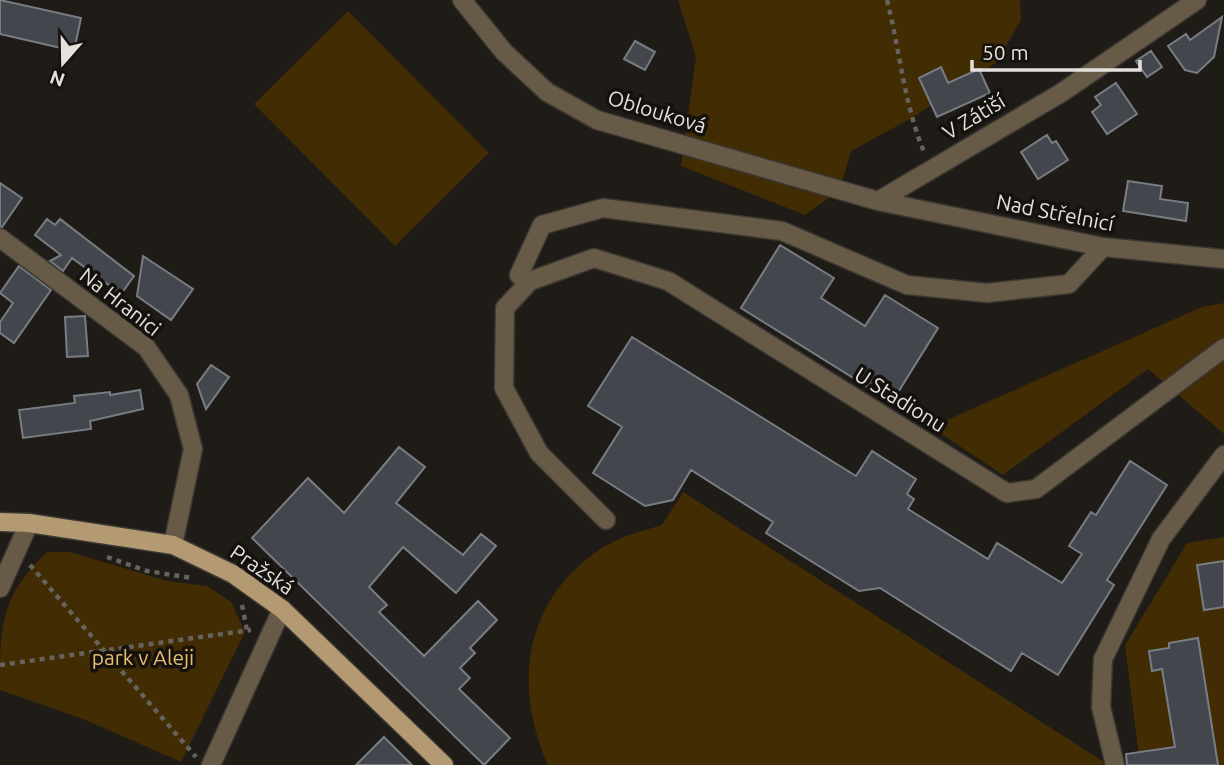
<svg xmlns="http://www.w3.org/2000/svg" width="1224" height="765" viewBox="0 0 1224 765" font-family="Ubuntu,sans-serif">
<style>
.green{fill:#412c04}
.building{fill:#43474d;stroke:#787d84;stroke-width:2}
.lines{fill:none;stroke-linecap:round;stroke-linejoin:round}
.minor-casing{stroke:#3b3732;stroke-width:21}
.major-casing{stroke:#3b3732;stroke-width:21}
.path{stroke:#66625d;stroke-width:4.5;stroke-dasharray:5 5;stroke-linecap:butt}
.minor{stroke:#675b48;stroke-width:18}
.major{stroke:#b49a73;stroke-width:18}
.labels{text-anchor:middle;stroke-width:7;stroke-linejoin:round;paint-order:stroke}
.street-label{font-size:21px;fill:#e5e2de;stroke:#15120d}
.park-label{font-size:21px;fill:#eabd75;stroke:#15120d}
</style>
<rect width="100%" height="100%" fill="#1f1b16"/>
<path class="green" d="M 678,0 L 1020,0 L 1021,20 L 997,62 L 910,119 L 851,151 L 840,190 L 805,215 L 681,166 L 696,57 Z
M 348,11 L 489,153 L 395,246 L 254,104 Z
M 1224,303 L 1224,434 L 1148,369 L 1003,475 L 931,427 L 1202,307 Z
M 683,492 L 1104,762 L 1102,765 L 548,765 C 512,685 524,599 602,548 C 621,536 642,531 662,525 Z
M 1224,537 L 1224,765 L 1140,765 L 1125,645 L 1187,543 Z
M 47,552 L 70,552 L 167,581 L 207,586 L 231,602 L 245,632 L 181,762 L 83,719 L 0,690 C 0,626 0,597 47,552 Z"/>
<path class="building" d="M 0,0 L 81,18 L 74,51 L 0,34 Z
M 1222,17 L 1214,57 L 1197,73 L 1185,70 L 1168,46 L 1186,34 L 1190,40 Z
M 635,41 L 655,52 L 645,70 L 624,59 Z
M 1151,51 L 1162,67 L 1147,77 L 1136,61 Z
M 941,67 L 948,83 L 979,69 L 990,93 L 937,117 L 919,78 Z
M 1116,83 L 1137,114 L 1107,134 L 1092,112 L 1101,105 L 1095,97 Z
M 1047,135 L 1052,143 L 1056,141 L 1068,160 L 1038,179 L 1021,152 Z
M 1128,181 L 1162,186 L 1160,199 L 1188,203 L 1186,221 L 1123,211 Z
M 0,183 L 22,198 L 2,227 L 0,227 Z
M 47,219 L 55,225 L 60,219 L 134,276 L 121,294 L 72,258 L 63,271 L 50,261 L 61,255 L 35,235 Z
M 780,245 L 834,278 L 821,298 L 865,326 L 885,295 L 938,328 L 892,402 L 741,308 Z
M 143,256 L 193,289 L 171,320 L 137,296 Z
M 19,266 L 51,290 L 14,343 L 0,333 L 0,322 L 13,303 L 0,293 Z
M 85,316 L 88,356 L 67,357 L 65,317 Z
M 632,337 L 856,476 L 872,451 L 916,479 L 907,494 L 914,499 L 908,509 L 988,559 L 997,543 L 1062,583 L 1082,554 L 1069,546 L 1091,512 L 1096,515 L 1130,461 L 1167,485 L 1107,580 L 1114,585 L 1058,675 L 1022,653 L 1011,671 L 880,588 L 859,591 L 766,533 L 773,522 L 691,470 L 673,500 L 645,506 L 593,473 L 622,427 L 588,406 Z
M 211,365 L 229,377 L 206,409 L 197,384 Z
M 140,390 L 143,409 L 90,421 L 91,429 L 23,438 L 19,410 L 75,403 L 74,396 L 110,392 L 110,395 Z
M 399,447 L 425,467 L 396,503 L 463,555 L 481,534 L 496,546 L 456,593 L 403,547 L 369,587 L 387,605 L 379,612 L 424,656 L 478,601 L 497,620 L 470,648 L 475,653 L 460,668 L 470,678 L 459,689 L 510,738 L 484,765 L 252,538 L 308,478 L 344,513 Z
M 1224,561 L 1224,607 L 1204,610 L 1197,565 Z
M 1198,638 L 1218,765 L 1127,765 L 1126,754 L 1175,747 L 1162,669 L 1152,671 L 1149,651 L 1169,648 L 1169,643 Z
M 384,737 L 412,765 L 356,765 Z"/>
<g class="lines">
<defs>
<path id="minor" d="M 462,0 L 504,52 L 547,92 L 597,120 L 878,201 L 1103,247 L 1224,259
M 878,201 L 1061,93 L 1197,0
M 0,238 L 146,347 L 179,395 L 193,449 L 173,545
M 530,281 L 519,275 L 542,225 L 603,208 L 782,231 L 907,285 L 987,293 L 1069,284 L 1103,247
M 606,520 L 539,453 L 504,388 L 505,308 L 530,281 L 594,258 L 668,281 L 1007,493 L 1036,489 L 1224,348
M 0,588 L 29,523
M 211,765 L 282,609
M 1115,765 L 1101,707 L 1103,659 L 1161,539 L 1224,455"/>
<path id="major" d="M 0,522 L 29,523 L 173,545 L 233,574 L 282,609 L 444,765"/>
</defs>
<use href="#minor" class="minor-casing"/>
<use href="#major" class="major-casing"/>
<path class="path" d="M 887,0 C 900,51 904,104 924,152
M 107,557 L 147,571 L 193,578
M 30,565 L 196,757
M 242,605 L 247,630
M 0,665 L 251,630"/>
<use href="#minor" class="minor"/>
<use href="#major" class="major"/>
</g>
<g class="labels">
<g class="street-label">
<text transform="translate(657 112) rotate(17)" y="7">Oblouková</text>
<text transform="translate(974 117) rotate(-31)" y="7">V Zátiší</text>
<text transform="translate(1055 213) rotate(11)" y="7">Nad Střelnicí</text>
<text transform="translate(120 302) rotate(38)" y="7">Na Hranici</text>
<text transform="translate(900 400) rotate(32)" y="7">U Stadionu</text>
<text transform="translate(262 570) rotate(34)" y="7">Pražská</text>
</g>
<g class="park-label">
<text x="143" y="665">park v Aleji</text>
</g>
</g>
<g transform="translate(63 63) rotate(200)" stroke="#15120d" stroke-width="5" paint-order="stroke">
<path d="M0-5L12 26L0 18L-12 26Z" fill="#e5e2de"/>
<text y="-10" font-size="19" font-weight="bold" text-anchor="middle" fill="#e5e2de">N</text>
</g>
<path d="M972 60v10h168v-10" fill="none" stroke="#e5e2de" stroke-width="3.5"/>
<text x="982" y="60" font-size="21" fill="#e5e2de" stroke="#15120d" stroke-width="5" paint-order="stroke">50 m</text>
</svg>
